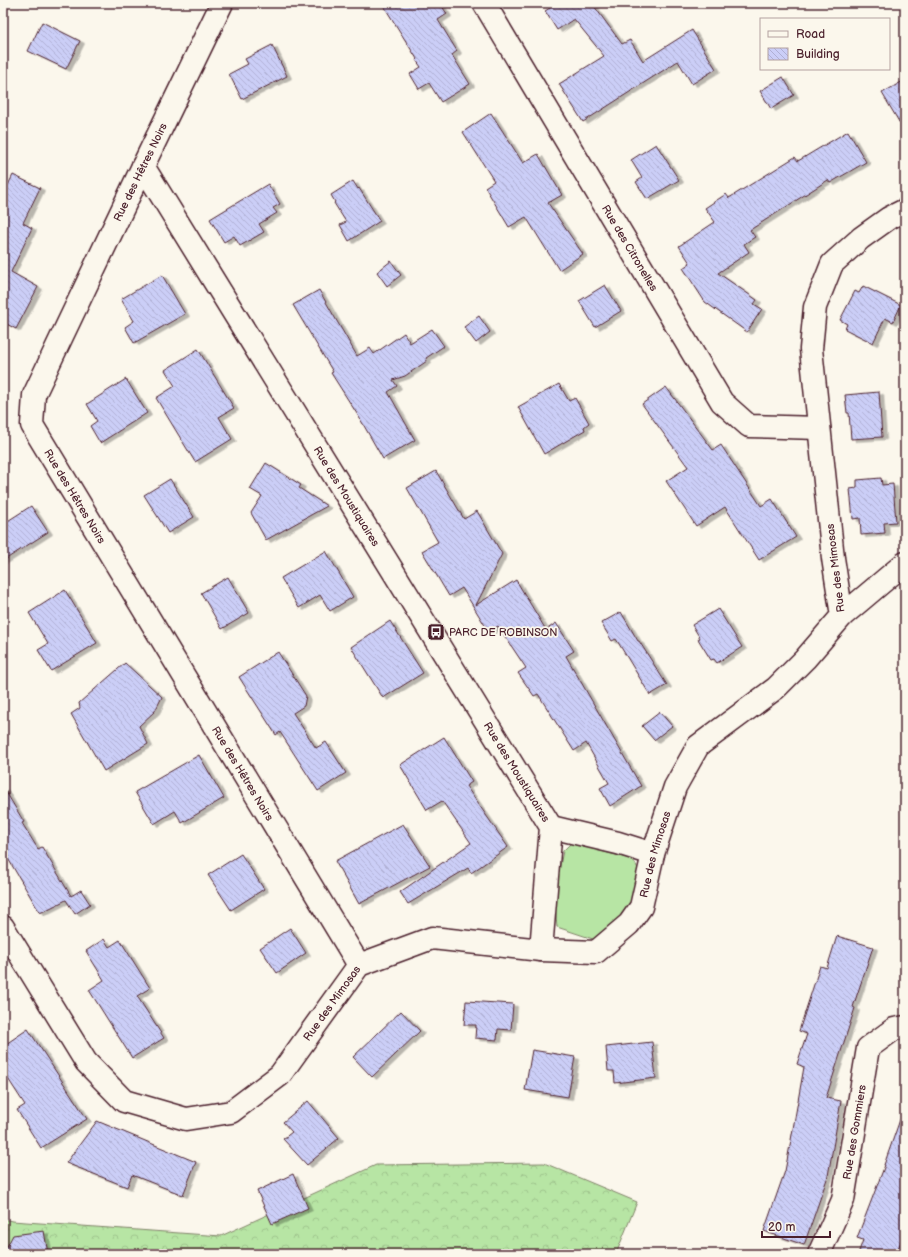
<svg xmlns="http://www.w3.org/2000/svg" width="908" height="1257" viewBox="0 0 908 1257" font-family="'Balsamiq Sans',sans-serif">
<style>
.grass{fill:#b7e5a4;stroke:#808268}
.forest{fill:url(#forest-crowns);stroke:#808268}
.building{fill:url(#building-back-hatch);stroke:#4a1f2b;filter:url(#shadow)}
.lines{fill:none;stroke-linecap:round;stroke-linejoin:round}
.minor-casing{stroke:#4a1f2b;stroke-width:25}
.minor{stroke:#fbf7ec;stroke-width:22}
.labels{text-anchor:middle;stroke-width:3.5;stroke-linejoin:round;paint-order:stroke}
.street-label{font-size:11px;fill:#4a1f2b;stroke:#fbf7ec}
.poi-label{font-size:11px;fill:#4a1f2b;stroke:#fbf7ec;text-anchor:start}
</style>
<defs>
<pattern id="forest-crowns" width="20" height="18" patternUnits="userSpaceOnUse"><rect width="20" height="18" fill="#b7e5a4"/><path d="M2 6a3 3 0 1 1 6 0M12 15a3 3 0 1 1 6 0" fill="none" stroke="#9fc48d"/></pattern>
<pattern id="building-back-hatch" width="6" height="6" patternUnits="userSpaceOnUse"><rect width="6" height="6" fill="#cbcef7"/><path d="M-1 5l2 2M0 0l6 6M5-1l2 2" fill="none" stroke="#b0b0d4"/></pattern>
<filter id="shadow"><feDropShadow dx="4.5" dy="2.5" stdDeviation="0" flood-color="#0004"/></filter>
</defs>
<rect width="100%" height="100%" fill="#fbf7ec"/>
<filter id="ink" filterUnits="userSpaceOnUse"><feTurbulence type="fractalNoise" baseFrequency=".025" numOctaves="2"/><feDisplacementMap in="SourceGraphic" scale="8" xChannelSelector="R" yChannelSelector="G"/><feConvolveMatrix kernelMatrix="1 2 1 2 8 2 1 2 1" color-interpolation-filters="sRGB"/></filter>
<g filter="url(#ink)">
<path class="grass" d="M 571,843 L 627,858 L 635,863 L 641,874 L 626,916 L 593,939 L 557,927 L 554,895 L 563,851 Z"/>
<path class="forest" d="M 544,1163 L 637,1202 L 616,1254 L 3,1254 L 3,1219 L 12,1221 L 221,1236 L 376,1165 Z"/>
<path class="building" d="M 382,3 L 440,3 L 447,14 L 438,20 L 457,51 L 452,55 L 470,84 L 441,102 L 429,83 L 419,89 L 410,74 L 421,67 L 416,60 L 417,59 Z
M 558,3 L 598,3 L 594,6 L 622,44 L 630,40 L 643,61 L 692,30 L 716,69 L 692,84 L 678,61 L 583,122 L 559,84 L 604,56 L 574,19 L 557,30 L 545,11 Z
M 42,22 L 80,41 L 66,69 L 28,51 Z
M 272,45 L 287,76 L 242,99 L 229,74 L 248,64 L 245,59 Z
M 783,77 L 794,95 L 771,109 L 760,91 Z
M 905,80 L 905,132 L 882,93 Z
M 491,113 L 523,163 L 538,154 L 562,195 L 548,203 L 583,254 L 559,270 L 526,217 L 509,227 L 485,187 L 494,181 L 463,132 Z
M 848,131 L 866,162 L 830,183 L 828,180 L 750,230 L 755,237 L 744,244 L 749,252 L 718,273 L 757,300 L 754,304 L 762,309 L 747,332 L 705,302 L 683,268 L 690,263 L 679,246 L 715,222 L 705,208 L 726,194 L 729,198 L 795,157 L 798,161 Z
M 656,144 L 679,180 L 647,199 L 636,182 L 642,178 L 631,160 Z
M 13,175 L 40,188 L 23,223 L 32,228 L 11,272 L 38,287 L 16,329 L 3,322 L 3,195 Z
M 353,181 L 358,189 L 359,188 L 380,221 L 349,241 L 340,225 L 346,222 L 334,203 L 335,202 L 331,195 Z
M 268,184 L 280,204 L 273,208 L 277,213 L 259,224 L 264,232 L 240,246 L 234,236 L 224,242 L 210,219 Z
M 391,261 L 401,275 L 387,286 L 377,272 Z
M 162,275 L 185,314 L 134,343 L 125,327 L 134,321 L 121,299 Z
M 605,285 L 621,311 L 595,327 L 579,301 Z
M 863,286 L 901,305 L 893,322 L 885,318 L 873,343 L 845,329 L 847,324 L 840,320 L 855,291 L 859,293 Z
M 319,290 L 357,356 L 370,348 L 374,354 L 404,333 L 410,343 L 432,329 L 444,346 L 426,358 L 427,361 L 405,376 L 393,380 L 397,386 L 388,392 L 415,440 L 383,459 L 359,417 L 331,373 L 333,372 L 293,305 Z
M 479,316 L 490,332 L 476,343 L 464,327 Z
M 198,349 L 234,408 L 219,417 L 232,439 L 195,462 L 156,398 L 175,386 L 165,370 Z
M 126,379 L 147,413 L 100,443 L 90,426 L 97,421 L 87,404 Z
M 559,384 L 569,401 L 575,398 L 589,423 L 584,427 L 585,430 L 544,454 L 518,407 Z
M 666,387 L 713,450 L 721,445 L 761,506 L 772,499 L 796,537 L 759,560 L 725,507 L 696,526 L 666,481 L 688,467 L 642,404 Z
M 879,392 L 882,437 L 851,439 L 849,413 L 847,413 L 845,395 Z
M 266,463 L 301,485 L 299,488 L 327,506 L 266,540 L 251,513 L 262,496 L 250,489 Z
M 436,471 L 464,519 L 477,511 L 502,554 L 476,605 L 516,580 L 546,630 L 556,623 L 574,651 L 566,656 L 641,786 L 610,806 L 600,788 L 609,783 L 586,743 L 574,751 L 538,694 L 534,696 L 518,673 L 526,668 L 498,626 L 489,632 L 462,588 L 449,596 L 422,551 L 438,542 L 407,488 Z
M 881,478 L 882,485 L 893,484 L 896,522 L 884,523 L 885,533 L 861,535 L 860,518 L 853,519 L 850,489 L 857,488 L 857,480 Z
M 170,479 L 194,517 L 168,533 L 144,495 Z
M 31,506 L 48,532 L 3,561 L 3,524 Z
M 326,551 L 353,597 L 330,611 L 320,595 L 299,608 L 281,578 Z
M 228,577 L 249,613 L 222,629 L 201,593 Z
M 65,590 L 97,643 L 51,671 L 38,650 L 48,644 L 29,613 Z
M 718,609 L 742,647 L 717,663 L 714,659 L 711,660 L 698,639 L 700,638 L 692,625 Z
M 621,612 L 638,641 L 639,641 L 667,685 L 650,695 L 616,639 L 612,641 L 601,623 Z
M 390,621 L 423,673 L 383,698 L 351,647 Z
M 278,652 L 306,696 L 304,706 L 293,713 L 316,748 L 326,742 L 346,773 L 318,791 L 280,732 L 276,735 L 239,677 Z
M 125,663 L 162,697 L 155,711 L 139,726 L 148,744 L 104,771 L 71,714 L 80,708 L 79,703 Z
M 660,712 L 672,726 L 654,740 L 642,726 Z
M 444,737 L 472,782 L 466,786 L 508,847 L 471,873 L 468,868 L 408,904 L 400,892 L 471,843 L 442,801 L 427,810 L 400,765 Z
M 199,755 L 224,798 L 182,823 L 175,811 L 154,824 L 135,792 Z
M 3,787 L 24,822 L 22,823 L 38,849 L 42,847 L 71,896 L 81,890 L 90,904 L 75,914 L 66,900 L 40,913 L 3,850 Z
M 403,824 L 430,866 L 359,904 L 335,861 Z
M 241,854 L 264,889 L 231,910 L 208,875 Z
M 290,928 L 306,953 L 277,973 L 260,948 Z
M 837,936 L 873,947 L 853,1007 L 855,1008 L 826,1098 L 841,1101 L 828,1176 L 804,1245 L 764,1231 L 785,1171 L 791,1140 L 804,1067 L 797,1064 L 807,1034 L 799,1031 L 820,966 L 827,968 Z
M 104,939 L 109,947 L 120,940 L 150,988 L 137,996 L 164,1038 L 132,1058 L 89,990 L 104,980 L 86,951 Z
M 466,1001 L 513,1004 L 511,1030 L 498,1029 L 497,1040 L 475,1038 L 476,1025 L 464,1025 Z
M 401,1011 L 420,1031 L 372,1077 L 353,1057 Z
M 28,1029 L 87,1119 L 41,1148 L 17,1110 L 25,1105 L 3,1071 L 3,1046 Z
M 652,1042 L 656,1078 L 615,1083 L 614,1071 L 608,1071 L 606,1047 Z
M 532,1050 L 575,1057 L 568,1097 L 525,1090 Z
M 308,1101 L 339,1138 L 307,1165 L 283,1139 L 292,1132 L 283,1122 Z
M 902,1114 L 905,1114 L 905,1231 L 896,1254 L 858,1254 L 863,1240 L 857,1238 L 885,1165 L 884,1165 Z
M 97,1121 L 196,1162 L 183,1195 L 132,1175 L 127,1187 L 66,1163 Z
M 293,1174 L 308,1208 L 272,1224 L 257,1191 Z
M 44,1231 L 48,1254 L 3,1254 L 13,1235 Z"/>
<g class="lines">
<defs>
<g id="minor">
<path id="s1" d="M 222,3 L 143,166 L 34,395 L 32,425 L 359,965"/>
<path id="s2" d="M 484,3 L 722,402 L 749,426 L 819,428"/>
<path id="s3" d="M 143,166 L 551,827 L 541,950"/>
<path d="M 842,616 L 905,563"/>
<path d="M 551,827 L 618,843 L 653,854"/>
<path id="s4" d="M 3,927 L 86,1062 L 124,1101 L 186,1119 L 231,1112 L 280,1075 L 359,965 L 432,938 L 541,950 L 596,952 L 629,924 L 641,907 L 653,854 L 675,787 L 698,746 L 776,688 L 805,659 L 842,616 L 833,558 L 811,349 L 815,307 L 832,264 L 861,238 L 889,218 L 905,210"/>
<path id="s5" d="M 819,1254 L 843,1200 L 868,1048 L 894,1029 L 905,1027"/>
</g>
</defs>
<use href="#minor" class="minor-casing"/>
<use href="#minor" class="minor"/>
</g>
</g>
<defs>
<symbol id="bus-square" viewBox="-11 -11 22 22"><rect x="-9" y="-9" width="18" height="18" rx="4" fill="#4a1f2b" stroke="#fbf7ec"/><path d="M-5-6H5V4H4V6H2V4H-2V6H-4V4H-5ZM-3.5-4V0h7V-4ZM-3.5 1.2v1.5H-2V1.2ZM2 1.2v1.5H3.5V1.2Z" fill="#fff"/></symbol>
</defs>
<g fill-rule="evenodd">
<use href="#bus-square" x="426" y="622" width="20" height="20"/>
</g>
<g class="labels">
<g class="street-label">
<text transform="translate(140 172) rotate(-64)" y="4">Rue des Hêtres Noirs</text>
<text dy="4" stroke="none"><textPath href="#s2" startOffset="285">Rue des Citronelles</textPath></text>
<text dy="4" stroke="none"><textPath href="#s1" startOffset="548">Rue des Hêtres Noirs</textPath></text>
<text dy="4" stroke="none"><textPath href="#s3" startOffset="388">Rue des Moustiquaires</textPath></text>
<text transform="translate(835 568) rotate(-97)" y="4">Rue des Mimosas</text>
<text dy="4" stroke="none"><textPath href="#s3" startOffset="712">Rue des Moustiquaires</textPath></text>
<text dy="4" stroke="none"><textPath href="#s1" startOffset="872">Rue des Hêtres Noirs</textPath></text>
<text dy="4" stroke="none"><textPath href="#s4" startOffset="881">Rue des Mimosas</textPath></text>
<text dy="4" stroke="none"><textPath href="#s4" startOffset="473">Rue des Mimosas</textPath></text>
<text dy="4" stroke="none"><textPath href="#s5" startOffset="128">Rue des Gommiers</textPath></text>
</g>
<g class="poi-label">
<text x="449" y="636">PARC DE ROBINSON</text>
</g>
</g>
<rect width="908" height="1257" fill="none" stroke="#fbf7ec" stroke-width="16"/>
<rect x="8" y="8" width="892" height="1241" fill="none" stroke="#4a1f2b" stroke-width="1.5" filter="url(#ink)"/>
<rect x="760" y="18" width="130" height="52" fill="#fbf7ec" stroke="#b4a19f"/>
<rect x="768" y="31" width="20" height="6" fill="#fbf7ec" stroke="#b4a19f"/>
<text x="796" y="38" font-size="12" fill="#4a1f2b">Road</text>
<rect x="768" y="48" width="20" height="12" fill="url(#building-back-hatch)" stroke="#b4a19f"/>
<text x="796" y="58" font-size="12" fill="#4a1f2b">Building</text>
<path d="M762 1231v6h68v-6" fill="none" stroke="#4a1f2b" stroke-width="2"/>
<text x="768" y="1231" font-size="12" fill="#4a1f2b" stroke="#fbf7ec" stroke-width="3" paint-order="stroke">20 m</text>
</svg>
